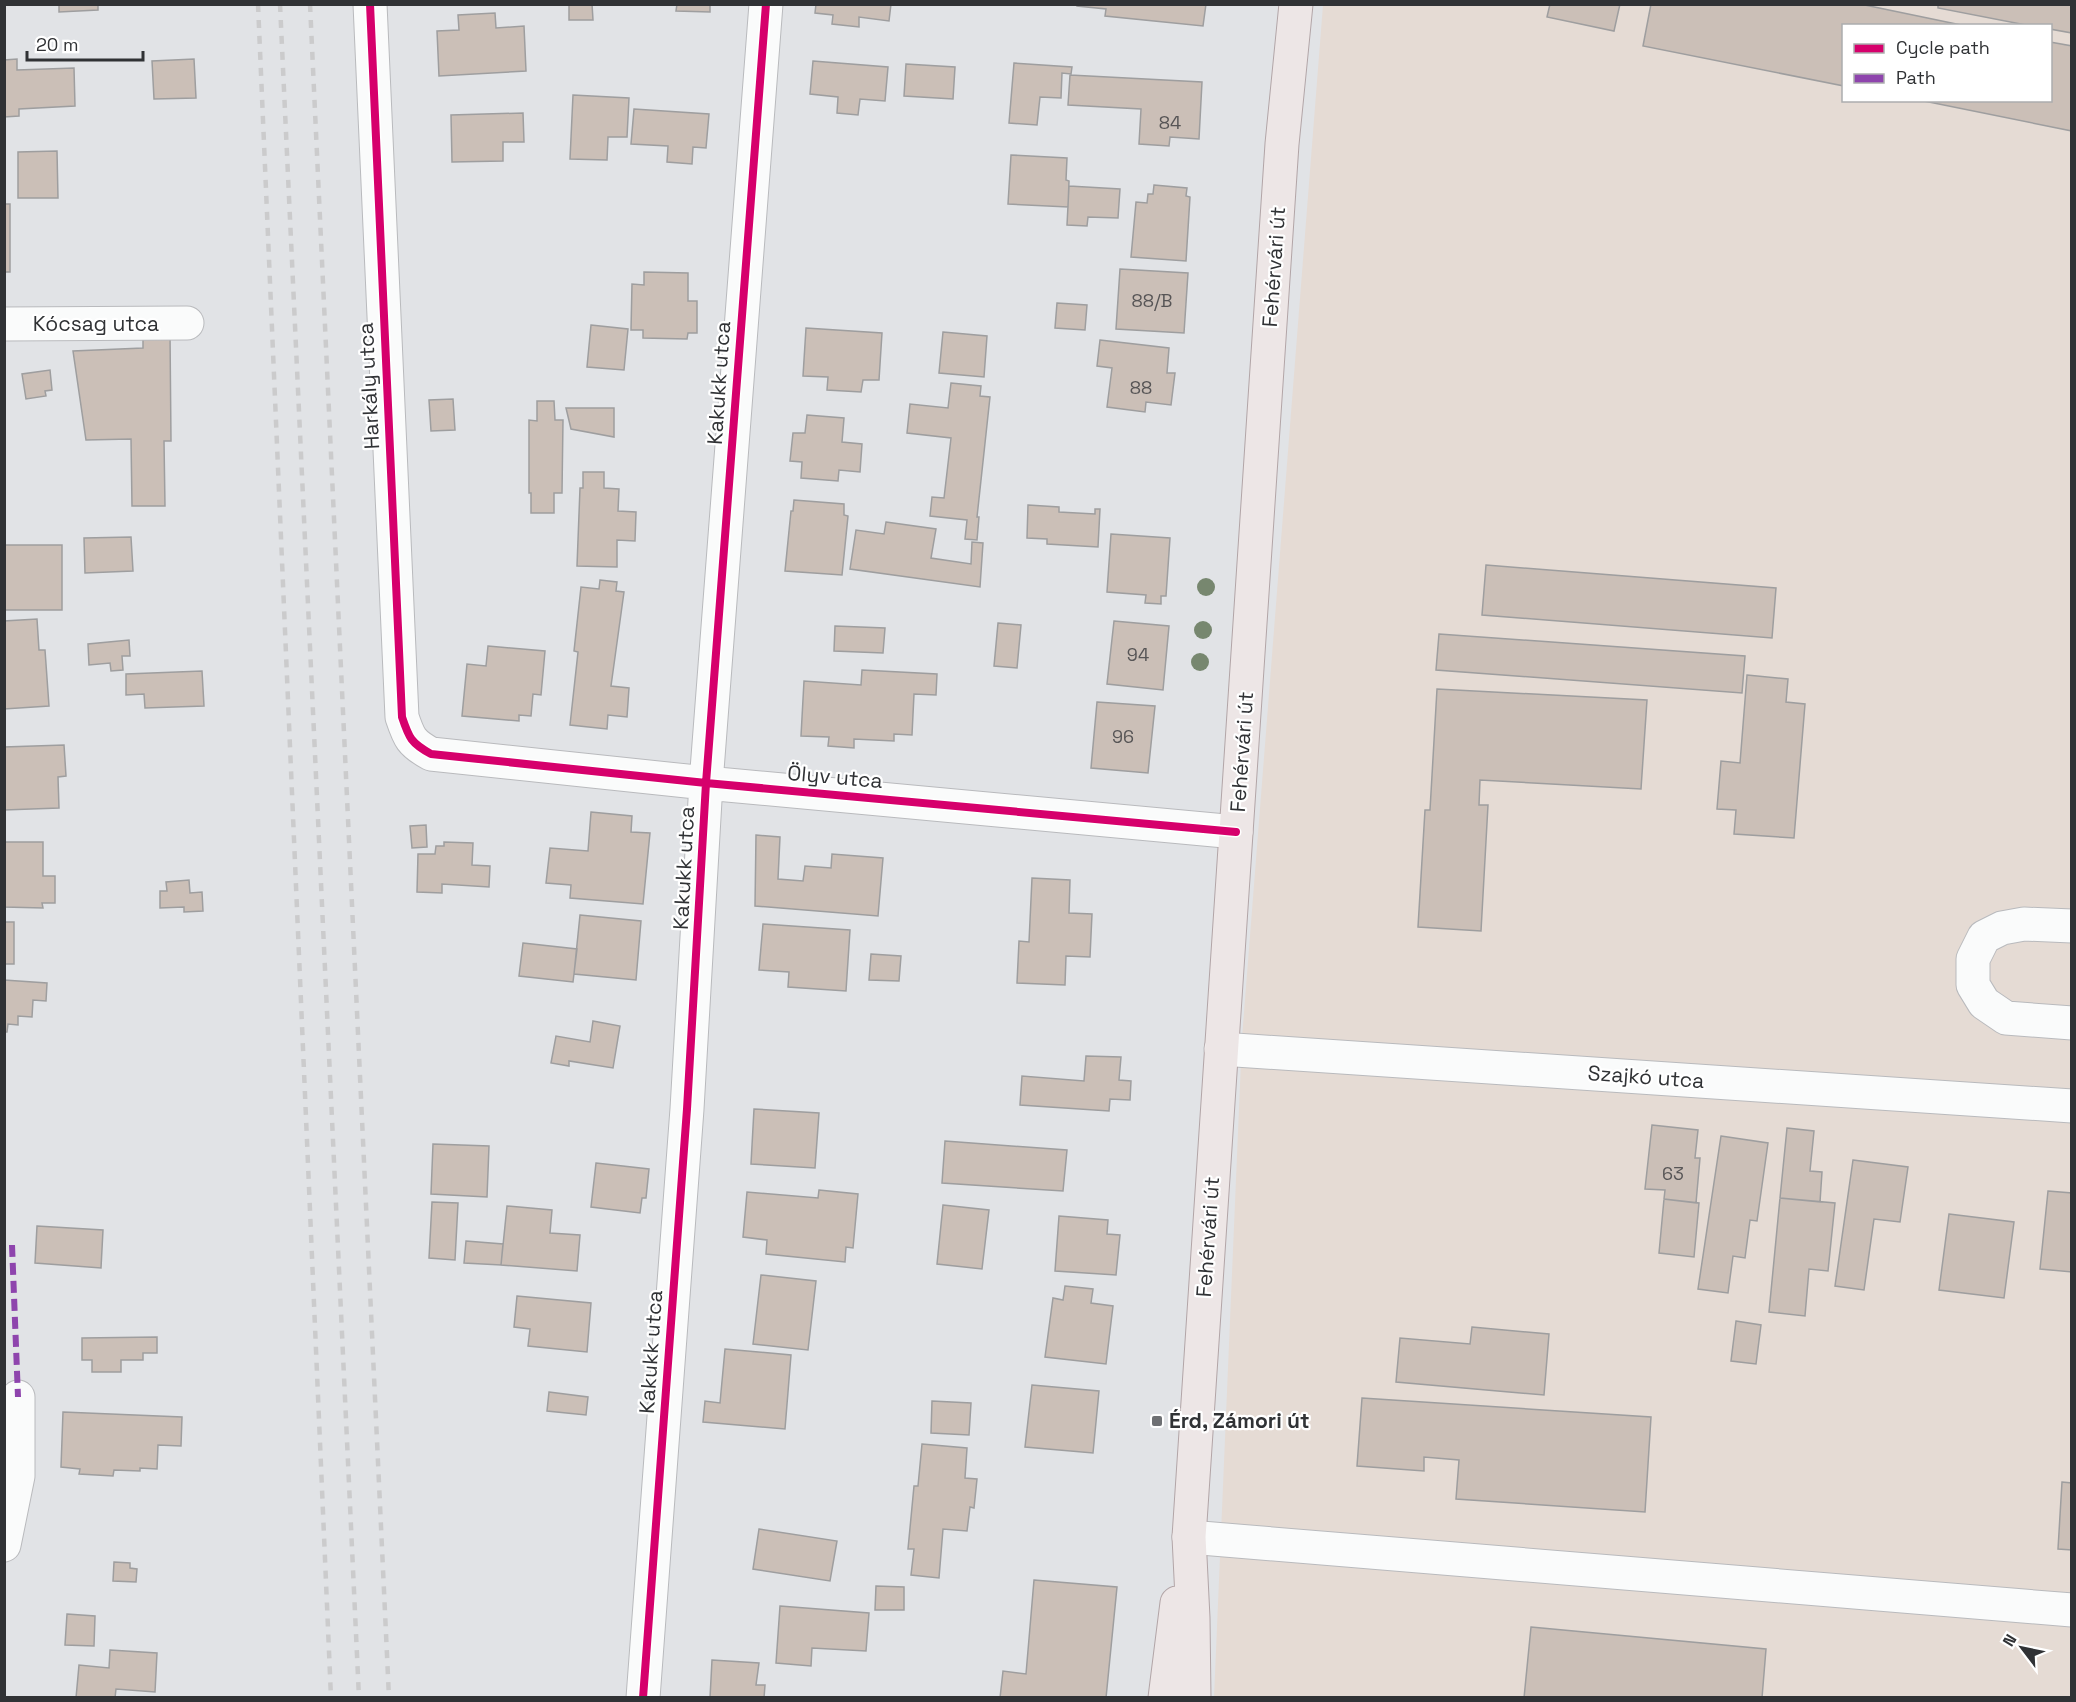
<svg xmlns="http://www.w3.org/2000/svg" width="2076" height="1702" viewBox="0 0 2076 1702" font-family="'Space Grotesk',sans-serif">
<style>
.industrial{fill:#e5dbd4;fill-rule:evenodd}
.building{fill:#cbbfb7;stroke:#9e9e9f;stroke-width:1.5}
.lines{fill:none;stroke-linecap:round;stroke-linejoin:round}
.minor-casing{stroke:#b9babd;stroke-width:35}
.major-casing{stroke:#b2a5a7;stroke-width:35}
.minor{stroke:#fafbfb;stroke-width:33}
.major{stroke:#ede6e6;stroke-width:33}
.rail{stroke:#cbcbcc;stroke-width:4.5;stroke-dasharray:8 8;stroke-linecap:butt}
.quiet{stroke:#8e44ad;stroke-width:6;stroke-dasharray:12 6;stroke-linecap:butt}
.cycleway-casing{stroke:#fff;stroke-width:11}
.cycleway{stroke:#d6006c;stroke-width:8}
.tree{fill:#77876f}
.poi-dot{fill:#6e7073;stroke:#fff;stroke-width:2}
.labels{text-anchor:middle;stroke-width:4.5;stroke-linejoin:round;paint-order:stroke}
.number-label{font-size:18px;fill:#575556}
.street-label{font-size:21px;fill:#303235;stroke:#fff}
.poi-label{font-size:21px;font-weight:bold;fill:#303235;stroke:#fff;text-anchor:start}
</style>
<rect width="100%" height="100%" fill="#e1e3e6"/>
<path class="industrial" d="M 1323,5 L 2071,5 L 2071,1697 L 1214,1698 L 1242,1038 ZM 1844,26 L 2050,26 L 2050,100 L 1844,100 Z"/>
<path class="building" d="M 59,4 L 98,4 L 98,10 L 59,12 Z
M 569,4 L 592,4 L 593,20 L 569,20 Z
M 677,4 L 710,4 L 710,12 L 676,11 Z
M 816,4 L 891,4 L 889,21 L 859,17 L 859,27 L 832,24 L 833,15 L 815,13 Z
M 1077,4 L 1206,4 L 1203,26 L 1105,16 L 1106,9 L 1077,6 Z
M 1550,4 L 1620,4 L 1614,31 L 1547,17 Z
M 1651,4 L 1860,4 L 1966,26 L 1844,26 L 1844,86 L 1643,46 Z
M 1938,4 L 2072,4 L 2072,33 L 2050,29 L 2050,26 L 2031,26 L 1938,8 Z
M 495,13 L 496,28 L 524,26 L 526,71 L 439,76 L 437,31 L 459,30 L 458,15 Z
M 2050,42 L 2072,46 L 2072,131 L 1919,100 L 2050,100 Z
M 17,59 L 17,70 L 74,68 L 75,106 L 19,109 L 19,116 L 4,117 L 4,60 Z
M 194,59 L 196,98 L 154,99 L 152,61 Z
M 813,61 L 888,67 L 885,101 L 860,99 L 858,115 L 837,113 L 838,97 L 810,94 Z
M 1014,63 L 1072,67 L 1071,74 L 1062,73 L 1061,98 L 1040,97 L 1037,125 L 1009,123 Z
M 906,64 L 955,67 L 953,99 L 904,96 Z
M 1070,75 L 1202,82 L 1199,139 L 1170,137 L 1169,146 L 1139,144 L 1141,109 L 1068,105 Z
M 573,95 L 629,98 L 627,137 L 608,137 L 607,160 L 570,159 Z
M 634,109 L 709,114 L 706,148 L 693,147 L 692,164 L 667,162 L 668,146 L 631,144 Z
M 523,113 L 524,142 L 503,142 L 503,161 L 452,162 L 451,115 Z
M 57,151 L 58,198 L 18,198 L 18,152 Z
M 1011,155 L 1067,158 L 1066,180 L 1069,181 L 1068,207 L 1008,204 Z
M 1154,185 L 1187,188 L 1186,196 L 1190,197 L 1186,261 L 1131,257 L 1136,202 L 1147,203 L 1148,194 L 1153,194 Z
M 1069,186 L 1120,189 L 1118,218 L 1088,217 L 1087,226 L 1067,225 Z
M 4,204 L 10,204 L 10,272 L 4,272 Z
M 1120,269 L 1188,273 L 1184,333 L 1116,329 Z
M 644,272 L 688,273 L 688,301 L 697,301 L 697,333 L 688,333 L 687,339 L 643,338 L 643,330 L 631,330 L 632,284 L 644,285 Z
M 1057,303 L 1087,305 L 1085,330 L 1055,328 Z
M 591,325 L 628,329 L 624,370 L 587,367 Z
M 806,328 L 882,333 L 879,380 L 863,380 L 861,392 L 827,390 L 828,377 L 803,376 Z
M 943,332 L 987,336 L 984,377 L 939,373 Z
M 143,334 L 170,334 L 171,441 L 164,441 L 165,506 L 132,506 L 131,439 L 86,440 L 73,351 L 143,348 Z
M 1100,340 L 1169,348 L 1167,373 L 1175,373 L 1171,405 L 1146,402 L 1145,412 L 1107,407 L 1112,368 L 1097,366 Z
M 50,370 L 52,390 L 45,391 L 46,396 L 26,399 L 22,374 Z
M 951,383 L 981,386 L 980,396 L 990,397 L 977,517 L 979,517 L 977,540 L 965,539 L 967,520 L 930,516 L 932,497 L 944,498 L 951,438 L 907,433 L 910,404 L 948,408 Z
M 453,399 L 455,430 L 431,431 L 429,400 Z
M 537,401 L 554,401 L 555,420 L 563,420 L 562,493 L 554,493 L 554,513 L 531,513 L 531,493 L 529,493 L 529,420 L 537,421 Z
M 566,408 L 614,408 L 614,437 L 571,429 Z
M 807,415 L 844,418 L 842,442 L 862,444 L 860,472 L 839,470 L 838,481 L 801,478 L 802,462 L 790,461 L 793,433 L 805,433 Z
M 583,472 L 604,472 L 604,488 L 619,489 L 618,511 L 636,512 L 635,541 L 617,540 L 617,567 L 577,566 L 580,488 L 583,488 Z
M 794,500 L 844,504 L 844,515 L 848,516 L 842,575 L 785,571 L 791,511 L 793,511 Z
M 1028,505 L 1059,507 L 1059,512 L 1095,514 L 1095,509 L 1100,509 L 1098,547 L 1047,544 L 1047,539 L 1027,538 Z
M 886,522 L 936,529 L 931,558 L 971,564 L 972,542 L 983,543 L 980,587 L 850,569 L 856,530 L 884,534 Z
M 1111,534 L 1170,538 L 1166,596 L 1161,596 L 1161,604 L 1145,603 L 1146,595 L 1107,592 Z
M 131,537 L 133,571 L 85,573 L 84,538 Z
M 4,545 L 62,545 L 62,610 L 4,610 Z
M 1486,565 L 1776,588 L 1772,638 L 1482,615 Z
M 600,580 L 617,582 L 616,591 L 624,592 L 611,686 L 629,688 L 627,717 L 608,715 L 607,729 L 570,725 L 578,652 L 574,651 L 581,587 L 599,589 Z
M 37,619 L 39,650 L 45,650 L 49,706 L 4,709 L 4,621 Z
M 1114,621 L 1169,626 L 1163,690 L 1107,684 Z
M 998,623 L 1021,625 L 1017,668 L 994,666 Z
M 835,626 L 885,628 L 883,653 L 834,651 Z
M 1439,634 L 1745,656 L 1742,693 L 1436,670 Z
M 129,640 L 130,656 L 122,656 L 123,670 L 111,671 L 110,663 L 89,665 L 88,644 Z
M 488,646 L 545,651 L 541,695 L 533,694 L 531,716 L 519,715 L 519,721 L 462,716 L 467,664 L 486,666 Z
M 862,670 L 937,674 L 936,695 L 914,694 L 912,735 L 894,734 L 894,741 L 854,739 L 854,748 L 828,746 L 829,737 L 801,736 L 804,681 L 861,685 Z
M 202,671 L 204,706 L 145,708 L 144,694 L 126,695 L 126,674 Z
M 1747,675 L 1788,679 L 1786,702 L 1805,704 L 1794,838 L 1734,834 L 1736,810 L 1717,809 L 1721,761 L 1740,763 Z
M 1437,689 L 1647,700 L 1641,789 L 1480,780 L 1479,805 L 1488,805 L 1481,931 L 1418,927 L 1425,810 L 1430,810 Z
M 1097,702 L 1155,706 L 1148,773 L 1091,768 Z
M 64,745 L 66,776 L 58,777 L 59,808 L 4,810 L 4,747 Z
M 591,812 L 632,816 L 631,832 L 650,833 L 643,904 L 570,898 L 571,885 L 546,883 L 550,848 L 588,851 Z
M 426,825 L 427,847 L 412,848 L 410,826 Z
M 756,835 L 780,837 L 778,879 L 803,881 L 805,866 L 831,868 L 832,854 L 883,858 L 878,916 L 755,906 Z
M 4,842 L 43,842 L 43,876 L 55,876 L 55,903 L 42,903 L 43,908 L 4,907 Z
M 444,842 L 473,843 L 472,865 L 490,866 L 489,887 L 442,884 L 442,893 L 417,892 L 418,854 L 435,854 L 436,846 L 444,846 Z
M 1032,878 L 1070,880 L 1069,913 L 1092,914 L 1090,957 L 1066,956 L 1065,985 L 1017,983 L 1019,941 L 1029,942 Z
M 189,880 L 190,893 L 202,892 L 203,911 L 184,912 L 184,907 L 160,908 L 160,891 L 167,891 L 166,882 Z
M 580,915 L 641,921 L 636,980 L 574,974 Z
M 4,922 L 14,922 L 14,964 L 4,964 Z
M 763,924 L 850,930 L 846,991 L 788,987 L 789,972 L 759,970 Z
M 523,943 L 577,949 L 573,982 L 519,976 Z
M 871,954 L 901,956 L 899,981 L 869,980 Z
M 4,980 L 47,983 L 46,1001 L 33,1000 L 32,1017 L 18,1016 L 18,1025 L 8,1024 L 7,1032 L 4,1032 Z
M 593,1021 L 620,1026 L 613,1068 L 569,1061 L 569,1066 L 551,1063 L 556,1036 L 590,1042 Z
M 1086,1056 L 1121,1057 L 1119,1080 L 1131,1081 L 1130,1100 L 1110,1099 L 1109,1111 L 1020,1105 L 1022,1076 L 1084,1081 Z
M 754,1109 L 819,1113 L 815,1168 L 751,1164 Z
M 1652,1125 L 1698,1130 L 1695,1158 L 1700,1158 L 1696,1203 L 1664,1199 L 1665,1190 L 1645,1189 Z
M 1787,1128 L 1814,1131 L 1810,1171 L 1822,1172 L 1820,1202 L 1780,1198 Z
M 1721,1136 L 1768,1143 L 1757,1221 L 1750,1220 L 1745,1258 L 1733,1256 L 1728,1293 L 1698,1289 Z
M 945,1141 L 1067,1150 L 1063,1191 L 942,1183 Z
M 433,1144 L 489,1146 L 487,1197 L 431,1194 Z
M 1853,1160 L 1908,1167 L 1900,1222 L 1874,1219 L 1864,1290 L 1835,1286 Z
M 596,1163 L 649,1169 L 646,1198 L 642,1198 L 640,1213 L 591,1207 Z
M 819,1190 L 858,1194 L 853,1248 L 846,1247 L 845,1262 L 766,1254 L 767,1240 L 743,1237 L 747,1192 L 818,1198 Z
M 2048,1191 L 2072,1193 L 2072,1272 L 2040,1269 Z
M 1780,1198 L 1835,1203 L 1828,1271 L 1809,1269 L 1805,1316 L 1769,1312 Z
M 1664,1199 L 1699,1203 L 1694,1257 L 1659,1253 Z
M 432,1202 L 458,1203 L 455,1260 L 429,1258 Z
M 943,1205 L 989,1210 L 982,1269 L 937,1264 Z
M 507,1206 L 552,1210 L 550,1233 L 580,1235 L 577,1271 L 501,1265 Z
M 1949,1214 L 2014,1222 L 2004,1298 L 1939,1290 Z
M 1059,1216 L 1108,1220 L 1107,1234 L 1120,1235 L 1116,1275 L 1055,1271 Z
M 37,1226 L 103,1230 L 101,1268 L 35,1263 Z
M 466,1241 L 503,1244 L 501,1265 L 464,1263 Z
M 761,1275 L 816,1281 L 808,1350 L 753,1344 Z
M 1065,1286 L 1093,1289 L 1091,1303 L 1113,1306 L 1106,1364 L 1045,1357 L 1053,1298 L 1063,1300 Z
M 517,1296 L 591,1303 L 587,1352 L 528,1346 L 530,1329 L 514,1327 Z
M 1736,1321 L 1761,1325 L 1756,1364 L 1731,1361 Z
M 1472,1327 L 1549,1334 L 1544,1395 L 1396,1382 L 1400,1338 L 1470,1344 Z
M 157,1337 L 157,1353 L 143,1353 L 143,1360 L 121,1360 L 121,1372 L 92,1372 L 92,1360 L 82,1360 L 82,1338 Z
M 725,1349 L 791,1355 L 785,1429 L 703,1422 L 705,1401 L 720,1403 Z
M 1032,1385 L 1099,1391 L 1093,1453 L 1025,1447 Z
M 549,1392 L 588,1397 L 586,1415 L 547,1411 Z
M 1362,1398 L 1651,1417 L 1645,1512 L 1456,1499 L 1459,1460 L 1424,1457 L 1424,1471 L 1357,1466 Z
M 932,1401 L 971,1403 L 969,1435 L 931,1433 Z
M 63,1412 L 182,1417 L 181,1446 L 158,1445 L 157,1469 L 140,1468 L 140,1471 L 114,1470 L 113,1476 L 79,1474 L 80,1469 L 61,1467 Z
M 922,1444 L 967,1448 L 965,1478 L 977,1479 L 974,1508 L 970,1507 L 967,1531 L 943,1529 L 939,1578 L 911,1575 L 914,1549 L 908,1549 L 914,1486 L 918,1486 Z
M 2062,1482 L 2072,1483 L 2072,1550 L 2058,1549 Z
M 759,1529 L 837,1541 L 830,1581 L 753,1569 Z
M 114,1562 L 130,1563 L 130,1568 L 137,1569 L 136,1582 L 113,1581 Z
M 1034,1580 L 1117,1587 L 1106,1698 L 1000,1698 L 1003,1671 L 1026,1674 Z
M 876,1586 L 904,1587 L 904,1610 L 875,1610 Z
M 780,1606 L 869,1613 L 866,1651 L 812,1648 L 811,1666 L 776,1663 Z
M 67,1614 L 95,1616 L 94,1646 L 65,1645 Z
M 1531,1627 L 1766,1649 L 1762,1698 L 1524,1698 Z
M 110,1650 L 157,1653 L 155,1692 L 116,1689 L 115,1698 L 76,1698 L 79,1665 L 109,1668 Z
M 712,1660 L 759,1663 L 756,1685 L 765,1685 L 764,1698 L 710,1698 Z"/>
<g class="lines">
<defs>
<path id="minor" d="M 370,4 L 402,717 C 409,738 411,743 431,754 L 706,783 L 1236,832
M 4,324 L 187,323
M 2072,926 L 2024,924 L 2002,928 L 1984,937 L 1973,959 L 1973,985 L 1984,1003 L 2006,1018 L 2072,1023
M 1221,1049 L 2072,1106
M 1189,1537 L 2072,1610
M 4,1545 L 18,1476 L 18,1397
M 643,1698 L 687,1109 L 706,783 L 766,4"/>
<path id="major" d="M 1165,1698 L 1177,1603
M 1194,1698 L 1193,1618 L 1189,1537 L 1282,144 L 1296,4"/>
</defs>
<use href="#minor" class="minor-casing"/>
<use href="#major" class="major-casing"/>
<use href="#minor" class="minor"/>
<use href="#major" class="major"/>
<path class="rail" d="M 258,4 L 331,1698
M 280,4 L 359,1698
M 310,4 L 389,1698"/>
<path class="quiet" d="M 12,1245 L 18,1397"/>
<defs>
<path id="cycleway" d="M 370,4 L 402,717 C 409,738 411,743 431,754 L 706,783 L 1236,832
M 643,1698 L 687,1109 L 706,783 L 766,4"/>
</defs>
<use href="#cycleway" class="cycleway-casing"/>
<use href="#cycleway" class="cycleway"/>
</g>
<g class="tree">
<circle cx="1206" cy="587" r="9"/>
<circle cx="1203" cy="630" r="9"/>
<circle cx="1200" cy="662" r="9"/>
</g>
<rect class="poi-dot" x="1151" y="1415" width="12" height="12" rx="3"/>
<g class="labels">
<g class="number-label">
<text x="1170" y="129">84</text>
<text x="1152" y="307">88/B</text>
<text x="1141" y="394">88</text>
<text x="1138" y="661">94</text>
<text x="1123" y="743">96</text>
<text x="1673" y="1180">63</text>
</g>
<g class="street-label">
<text transform="translate(1274 267) rotate(-86)" y="7">Fehérvári út</text>
<text x="96" y="331">Kócsag utca</text>
<text transform="translate(719 383) rotate(-86)" y="7">Kakukk utca</text>
<text transform="translate(369 386) rotate(-93)" y="7">Harkály utca</text>
<text transform="translate(1242 752) rotate(-86)" y="7">Fehérvári út</text>
<text transform="translate(835 777) rotate(5)" y="7">Ölyv utca</text>
<text transform="translate(684 868) rotate(-87)" y="7">Kakukk utca</text>
<text transform="translate(1646 1077) rotate(4)" y="7">Szajkó utca</text>
<text transform="translate(1208 1237) rotate(-86)" y="7">Fehérvári út</text>
<text transform="translate(651 1352) rotate(-86)" y="7">Kakukk utca</text>
</g>
<g class="poi-label">
<text x="1169" y="1428">Érd, Zámori út</text>
</g>
</g>
<rect width="2076" height="1702" fill="none" stroke="#303235" stroke-width="12"/>
<rect x="1842" y="24" width="210" height="78" fill="#ffffff" stroke="#acadae" stroke-width="1.5"/>
<rect x="1854" y="44" width="30" height="9" fill="#d6006c" stroke="#acadae" stroke-width="1.5"/>
<text x="1896" y="54" font-size="18" fill="#303235">Cycle path</text>
<rect x="1854" y="74" width="30" height="9" fill="#8e44ad" stroke="#acadae" stroke-width="1.5"/>
<text x="1896" y="84" font-size="18" fill="#303235">Path</text>
<g transform="translate(2022 1648) rotate(302)" stroke="#ffffff" stroke-width="4.5" paint-order="stroke">
<path d="M0-4.5L10 22L0 15L-10 22Z" fill="#303235"/>
<text y="-9" font-size="16" font-weight="bold" text-anchor="middle" fill="#303235">N</text>
</g>
<path d="M27 51v9h116v-9" fill="none" stroke="#303235" stroke-width="3"/>
<text x="36" y="51" font-size="18" fill="#303235" stroke="#ffffff" stroke-width="4.5" paint-order="stroke">20 m</text>
</svg>
